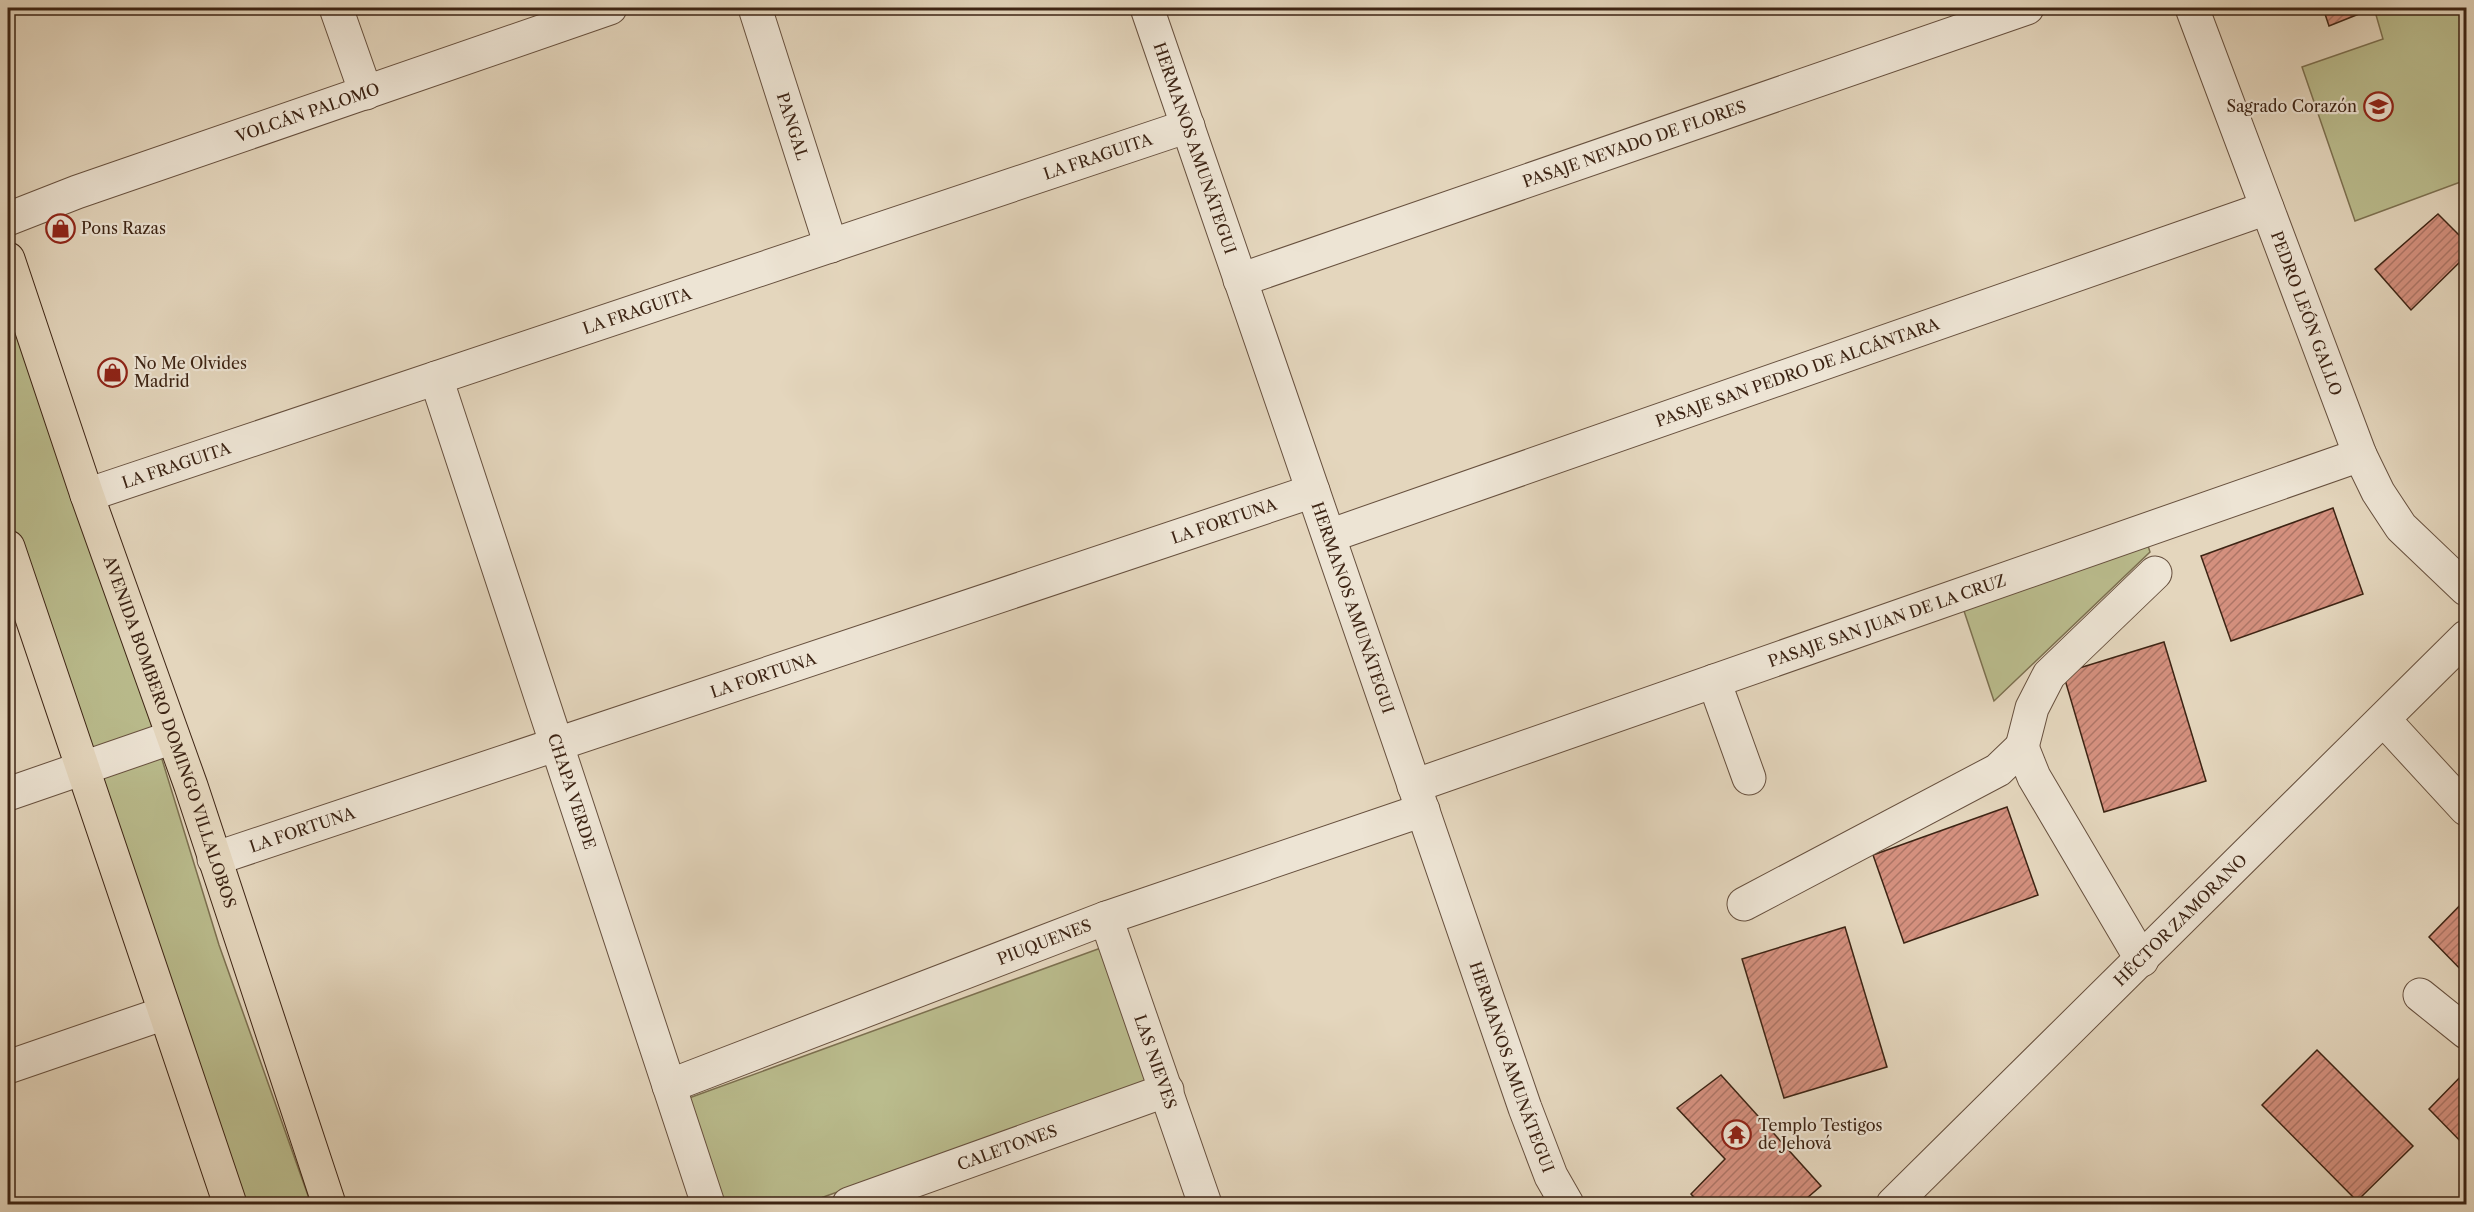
<svg xmlns="http://www.w3.org/2000/svg" width="2474" height="1212" viewBox="0 0 2474 1212" font-family="'Libre Caslon Text',serif">
<style>
.green{fill:#babc8d;stroke:#7c7050;stroke-width:1.5}
.building{fill:url(#building-hatch);stroke:#3d2414;stroke-width:1.5}
.lines{fill:none;stroke-linecap:round;stroke-linejoin:round}
.minor-casing{stroke:#67503e;stroke-width:35}
.major-casing{stroke:#3d2414;stroke-width:35}
.minor{stroke:#ede4d4;stroke-width:33}
.major{stroke:#e4d6bd;stroke-width:33}
.labels{text-anchor:middle;stroke-width:4.5;stroke-linejoin:round;paint-order:stroke}
.poi-label{font-size:16px;fill:#3d2414;stroke:#ede4d4;text-anchor:start}
.street-label{font-size:16px;fill:#3d2414;stroke:#ede4d4}
</style>
<defs>
<pattern id="building-hatch" width="6" height="6" patternUnits="userSpaceOnUse" patternTransform="scale(1.5)"><rect width="6" height="6" fill="#d4907e"/><path d="M-1 1l2-2M0 6l6-6M5 7l2-2" fill="none" stroke="#ad7566"/></pattern>
</defs>
<rect width="100%" height="100%" fill="#e4d6bd"/>
<filter id="stains"><feTurbulence type="fractalNoise" baseFrequency=".00333" numOctaves="4"/><feColorMatrix values="0 0 0 0 .2 0 0 0 0 .09 0 0 0 0 .02 0 0 0 .5 -.17"/></filter>
<radialGradient id="worn" r=".72"><stop offset=".6" stop-color="#630" stop-opacity="0"/><stop offset="1" stop-color="#630" stop-opacity=".3"/></radialGradient>
<path class="green" d="M 2374,8 L 2466,8 L 2466,180 L 2355,221 L 2302,67 L 2383,39 Z
M 8,272 L 87,515 L 219,945 L 311,1204 L 239,1204 L 8,511 Z
M 2146,539 L 2150,552 L 1994,701 L 1962,605 Z
M 1109,945 L 1153,1079 L 804,1204 L 724,1204 L 689,1098 Z"/>
<path class="building" d="M 2323,8 L 2374,8 L 2329,26 Z
M 2438,214 L 2466,242 L 2466,256 L 2411,310 L 2375,269 Z
M 2333,508 L 2363,594 L 2231,641 L 2201,556 Z
M 2164,642 L 2206,781 L 2104,812 L 2063,673 Z
M 2007,807 L 2038,895 L 1904,943 L 1873,855 Z
M 2466,899 L 2466,975 L 2429,937 Z
M 1845,927 L 1887,1067 L 1784,1098 L 1742,959 Z
M 2317,1050 L 2413,1146 L 2357,1201 L 2262,1105 Z
M 2466,1071 L 2466,1147 L 2429,1109 Z
M 1721,1075 L 1821,1186 L 1800,1204 L 1700,1204 L 1691,1194 L 1725,1159 L 1677,1108 Z"/>
<g class="lines">
<defs>
<g id="minor">
<path d="M 336,8 L 366,93"/>
<path id="s1" d="M 755,8 L 831,246"/>
<path id="s2" d="M 1147,8 L 1525,1108 L 1551,1176 L 1567,1204"/>
<path id="s3" d="M 2192,8 L 2360,455 L 2378,492 L 2401,527 L 2466,589"/>
<path id="s4" d="M 8,219 L 77,192 L 610,8"/>
<path id="s5" d="M 1240,280 L 2027,8"/>
<path id="s6" d="M 436,378 L 708,1204"/>
<path id="s7" d="M 87,495 L 1188,126"/>
<path id="s8" d="M 1329,536 L 2267,208"/>
<path d="M 1714,681 L 1749,778"/>
<path d="M 2385,721 L 2466,809"/>
<path d="M 2022,747 L 2032,708 L 2049,675 L 2155,573"/>
<path id="s9" d="M 1414,786 L 2360,455"/>
<path d="M 8,794 L 173,737"/>
<path id="s10" d="M 214,859 L 1313,491"/>
<path d="M 1744,904 L 1998,770 L 2022,747 L 2034,777 L 2142,960"/>
<path id="s11" d="M 1106,918 L 1205,1204"/>
<path d="M 2420,995 L 2466,1032"/>
<path d="M 8,1067 L 165,1013"/>
<path id="s12" d="M 669,1086 L 1106,918 L 1423,810"/>
<path id="s13" d="M 849,1204 L 1167,1090"/>
<path id="s14" d="M 1893,1204 L 2466,637"/>
</g>
<g id="major">
<path id="s15" d="M 8,259 L 87,495 L 191,786 L 329,1204"/>
<path d="M 8,547 L 230,1204"/>
</g>
</defs>
<use href="#minor" class="minor-casing"/>
<use href="#major" class="major-casing"/>
<use href="#minor" class="minor"/>
<use href="#major" class="major"/>
</g>
<defs>
<symbol id="school-ring" viewBox="-11 -11 22 22"><circle r="9.5" fill="#ede4d4" stroke="#8f2418" stroke-width="1.5"/><path d="M0-5L7-2L0 1L-7-2ZM-4 1L0 2.5L4 1V4Q0 6-4 4Z" fill="#8f2418"/></symbol>
<symbol id="shop-ring" viewBox="-11 -11 22 22"><circle r="9.5" fill="#ede4d4" stroke="#8f2418" stroke-width="1.5"/><path d="M-5-2.5h2.3a2.7 3.5 0 0 1 5.4 0H5L5.5 6h-11ZM-1.5-2.5h3a1.5 2.3 0 0 0-3 0Z" fill="#8f2418"/></symbol>
<symbol id="temple-ring" viewBox="-11 -11 22 22"><circle r="9.5" fill="#ede4d4" stroke="#8f2418" stroke-width="1.5"/><path d="M0-6L5-2H3V0L6.5 2.5H4V6H1.5V3h-3V6H-4V2.5H-6.5L-3 0V-2H-5Z" fill="#8f2418"/></symbol>
</defs>
<g fill-rule="evenodd">
<use href="#school-ring" x="2362" y="90" width="33" height="33"/>
<use href="#shop-ring" x="44" y="212" width="33" height="33"/>
<use href="#shop-ring" x="96" y="356" width="33" height="33"/>
<use href="#temple-ring" x="1720" y="1118" width="33" height="33"/>
</g>
<g class="labels">
<g class="poi-label">
<text x="2357" y="112" text-anchor="end">Sagrado Corazón</text>
<text x="81" y="234">Pons Razas</text>
<text x="134" y="369">No Me Olvides<tspan x="134" dy="18">Madrid</tspan></text>
<text x="1758" y="1131">Templo Testigos<tspan x="1758" dy="18">de Jehová</tspan></text>
</g>
<g class="street-label">
<text dy="6" stroke="none"><textPath href="#s4" startOffset="318">VOLCÁN PALOMO</textPath></text>
<text dy="6" stroke="none"><textPath href="#s1" startOffset="124">PANGAL</textPath></text>
<text dy="6" stroke="none"><textPath href="#s5" startOffset="417">PASAJE NEVADO DE FLORES</textPath></text>
<text dy="6" stroke="none"><textPath href="#s2" startOffset="148">HERMANOS AMUNÁTEGUI</textPath></text>
<text dy="6" stroke="none"><textPath href="#s7" startOffset="1066">LA FRAGUITA</textPath></text>
<text dy="6" stroke="none"><textPath href="#s7" startOffset="580">LA FRAGUITA</textPath></text>
<text dy="6" stroke="none"><textPath href="#s3" startOffset="326">PEDRO LEÓN GALLO</textPath></text>
<text dy="6" stroke="none"><textPath href="#s8" startOffset="496">PASAJE SAN PEDRO DE ALCÁNTARA</textPath></text>
<text dy="6" stroke="none"><textPath href="#s7" startOffset="94">LA FRAGUITA</textPath></text>
<text dy="6" stroke="none"><textPath href="#s10" startOffset="1065">LA FORTUNA</textPath></text>
<text dy="6" stroke="none"><textPath href="#s2" startOffset="634">HERMANOS AMUNÁTEGUI</textPath></text>
<text dy="6" stroke="none"><textPath href="#s9" startOffset="501">PASAJE SAN JUAN DE LA CRUZ</textPath></text>
<text dy="6" stroke="none"><textPath href="#s10" startOffset="579">LA FORTUNA</textPath></text>
<text dy="6" stroke="none"><textPath href="#s15" startOffset="500">AVENIDA BOMBERO DOMINGO VILLALOBOS</textPath></text>
<text dy="6" stroke="none"><textPath href="#s6" startOffset="435">CHAPA VERDE</textPath></text>
<text dy="6" stroke="none"><textPath href="#s10" startOffset="93">LA FORTUNA</textPath></text>
<text dy="6" stroke="none"><textPath href="#s14" startOffset="404">HÉCTOR ZAMORANO</textPath></text>
<text dy="6" stroke="none"><textPath href="#s12" startOffset="402">PIUQUENES</textPath></text>
<text dy="6" stroke="none"><textPath href="#s11" startOffset="152">LAS NIEVES</textPath></text>
<text dy="6" stroke="none"><textPath href="#s2" startOffset="1120">HERMANOS AMUNÁTEGUI</textPath></text>
<text dy="6" stroke="none"><textPath href="#s13" startOffset="168">CALETONES</textPath></text>
</g>
</g>
<rect width="2474" height="1212" fill="none" stroke="#e4d6bd" stroke-width="30"/>
<rect x="9" y="9" width="2456" height="1194" fill="none" stroke="#3d2414" stroke-width="3"/>
<rect x="15" y="15" width="2444" height="1182" fill="none" stroke="#3d2414" stroke-width="1.5"/>
<rect width="100%" height="100%" filter="url(#stains)"/>
<rect width="100%" height="100%" fill="url(#worn)"/>
</svg>
